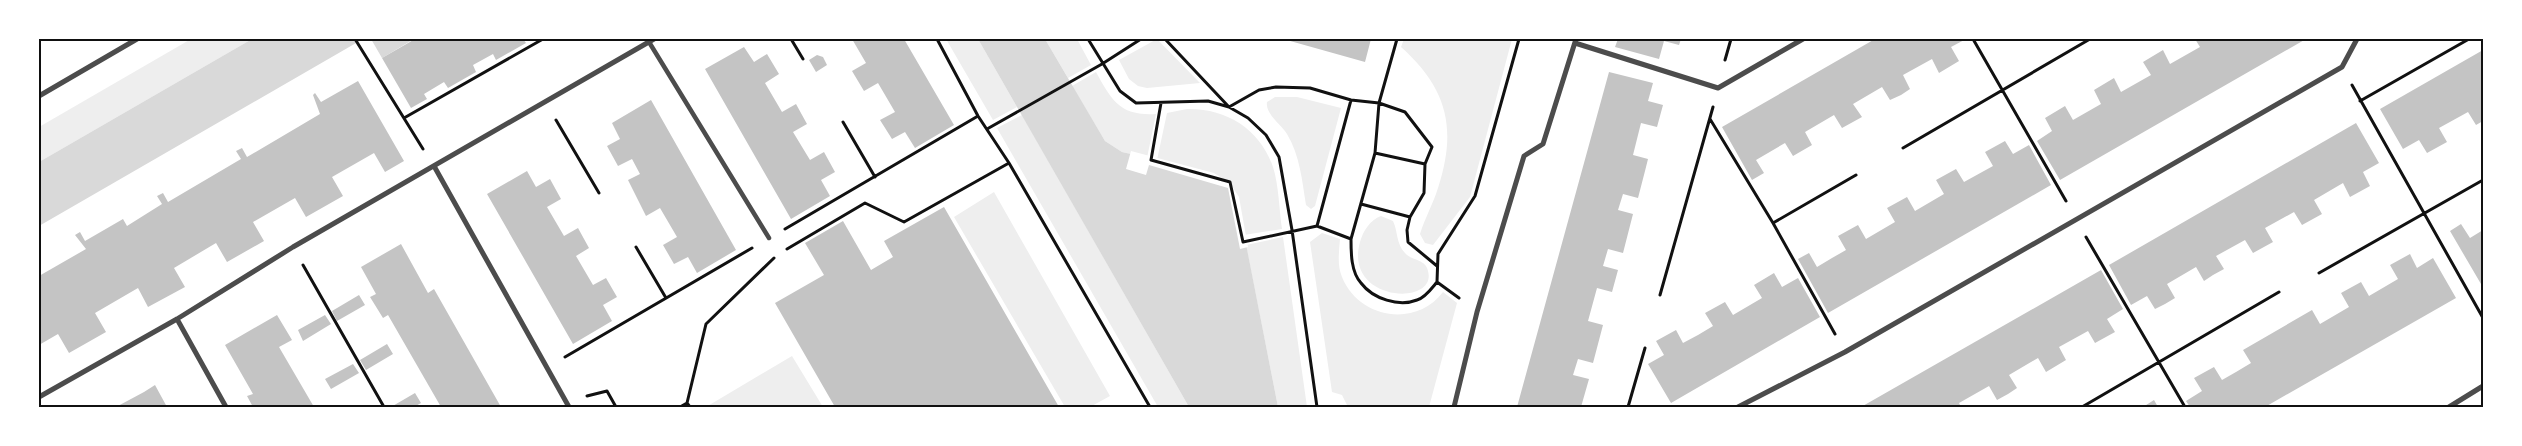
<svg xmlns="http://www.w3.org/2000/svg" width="2522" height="446" viewBox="0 0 2522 446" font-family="Commissioner,sans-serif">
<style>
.green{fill:#eee}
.water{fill:#d9d9d9}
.pier{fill:#fff}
.building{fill:#c4c4c4}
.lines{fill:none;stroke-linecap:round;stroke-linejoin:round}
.path{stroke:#111;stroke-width:3}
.pedestrian{stroke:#4c4c4c;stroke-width:4.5}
.minor{stroke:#4c4c4c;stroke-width:5}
.neatline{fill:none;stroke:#111;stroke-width:2}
</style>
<rect width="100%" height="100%" fill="#fff"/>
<path class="green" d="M 191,39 L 252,39 L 39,162 L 39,127 Z
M 946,39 L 978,39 L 1017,107 L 993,120 Z
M 1045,39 L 1077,39 L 1091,65 L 1068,78 Z
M 1157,39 L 1200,83 L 1147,88 L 1138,86 L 1129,79 L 1119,60 Z
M 1404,39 L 1512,39 L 1470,197 L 1433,245 L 1425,243 L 1420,234 C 1425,218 1433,204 1438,188 C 1457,129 1448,89 1401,47 Z
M 1096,72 C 1112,101 1120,116 1156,114 L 1147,158 L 1122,152 L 1105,141 L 1072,86 Z
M 1275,97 L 1297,97 L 1341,108 L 1315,206 L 1311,209 L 1306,205 C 1302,180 1300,156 1287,134 C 1281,124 1265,114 1267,102 Z
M 1187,109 C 1226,108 1260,129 1273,167 C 1279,186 1279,209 1282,229 L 1244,235 L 1157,160 L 1167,113 Z
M 1022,115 L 1189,407 L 1158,407 L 997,128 Z
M 994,192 L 1110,396 L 1090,407 L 1065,407 L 954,217 Z
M 1381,216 L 1393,221 C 1398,231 1396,244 1405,253 C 1412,261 1426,259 1428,271 C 1438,307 1343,302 1360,242 C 1363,231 1370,220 1381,216 Z
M 1322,233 L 1340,239 C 1339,252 1337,265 1342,277 C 1359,319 1416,328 1443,292 L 1457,303 L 1429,407 L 1348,407 L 1342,395 L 1332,392 L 1310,242 Z
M 1283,237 L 1307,407 L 1278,407 L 1246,245 Z
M 792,356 L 823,407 L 706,407 Z"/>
<path class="water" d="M 252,39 L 363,39 L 39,226 L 39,162 Z
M 371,39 L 414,39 L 382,58 Z
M 978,39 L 1045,39 L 1105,141 L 1122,152 L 1157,160 L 1229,185 L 1237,198 L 1278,407 L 1189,407 Z"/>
<path class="pier" d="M 1131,151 L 1214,173 L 1230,183 L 1239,197 L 1248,247 L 1240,249 L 1228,188 L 1149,165 L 1146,175 L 1126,169 Z"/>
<path class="building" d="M 415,39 L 523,39 L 526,43 L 496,60 L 493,54 L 473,65 L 476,72 L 448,88 L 444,82 L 424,94 L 427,99 L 411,108 L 382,58 Z
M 852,39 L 904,39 L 954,125 L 915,148 L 905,132 L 892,139 L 880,120 L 895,112 L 878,83 L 864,91 L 852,71 L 866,63 Z
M 1283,39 L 1371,39 L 1365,62 Z
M 1618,39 L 1681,39 L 1679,45 L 1664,41 L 1659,59 L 1615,47 Z
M 1875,39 L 1966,39 L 1951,47 L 1959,61 L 1939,73 L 1932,59 L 1903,75 L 1910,89 L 1901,95 L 1890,100 L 1882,87 L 1853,104 L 1862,117 L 1842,128 L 1834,115 L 1805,132 L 1812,145 L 1793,156 L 1785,143 L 1756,160 L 1764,173 L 1752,180 L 1722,127 Z
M 2195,39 L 2306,39 L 2060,180 L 2037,141 L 2052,131 L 2045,118 L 2065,106 L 2073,120 L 2101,104 L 2094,90 L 2114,78 L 2121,92 L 2151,75 L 2143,62 L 2163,50 L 2170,64 L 2200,47 Z
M 744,47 L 754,62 L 767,54 L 779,74 L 765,83 L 782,112 L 796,104 L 807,124 L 793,132 L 810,160 L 824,152 L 835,172 L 821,180 L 830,196 L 791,219 L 705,69 Z
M 2483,50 L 2483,121 L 2476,125 L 2468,112 L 2439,128 L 2447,142 L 2427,153 L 2419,140 L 2403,149 L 2380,109 Z
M 817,55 L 823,57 L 827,65 L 816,72 L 809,60 Z
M 1609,72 L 1653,83 L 1648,101 L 1663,105 L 1657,127 L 1641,123 L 1633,155 L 1648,159 L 1645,171 L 1638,198 L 1623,194 L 1618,210 L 1633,214 L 1623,253 L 1608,249 L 1603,266 L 1618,270 L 1612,292 L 1597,288 L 1588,321 L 1603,325 L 1593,363 L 1578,359 L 1573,375 L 1589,379 L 1581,407 L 1517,407 Z
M 358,81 L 404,161 L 385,172 L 374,153 L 332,177 L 343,196 L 306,217 L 295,198 L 253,222 L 264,241 L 227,262 L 216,243 L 174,268 L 185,287 L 148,307 L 138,288 L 95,313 L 106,332 L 69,353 L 58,334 L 39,345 L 39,276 L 86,249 L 75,235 L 80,232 L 85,241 L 123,219 L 127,226 L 162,204 L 157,196 L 163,193 L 168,202 L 241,159 L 236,151 L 242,148 L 247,157 L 320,114 L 313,95 L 315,93 L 321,102 Z
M 651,100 L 736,250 L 697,273 L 688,257 L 674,264 L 663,245 L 677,237 L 660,208 L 646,216 L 628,180 L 640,174 L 632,159 L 618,166 L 607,146 L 620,139 L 612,123 Z
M 2356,123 L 2379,163 L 2363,172 L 2370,186 L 2350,197 L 2343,183 L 2314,200 L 2322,214 L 2302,225 L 2294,212 L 2265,228 L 2273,242 L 2253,253 L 2245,240 L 2216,256 L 2224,269 L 2213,275 L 2204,281 L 2196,267 L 2167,284 L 2175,298 L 2165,304 L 2155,309 L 2147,296 L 2131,305 L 2109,265 Z
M 2005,141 L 2013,154 L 2029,145 L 2051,185 L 1828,313 L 1798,259 L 1809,253 L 1817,267 L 1832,258 L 1846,250 L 1838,236 L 1858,225 L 1866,239 L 1895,222 L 1887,208 L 1907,197 L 1915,211 L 1944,194 L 1936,180 L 1956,169 L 1964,182 L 1993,166 L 1985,152 Z
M 527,171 L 536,187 L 550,179 L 561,199 L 547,207 L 564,236 L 578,228 L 589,248 L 576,256 L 593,285 L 606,278 L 617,297 L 603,305 L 612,321 L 573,344 L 487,194 Z
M 944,207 L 1059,407 L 835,407 L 775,303 L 824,275 L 805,243 L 843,221 L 871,270 L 893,257 L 884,241 Z
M 2461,224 L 2470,238 L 2483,230 L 2483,283 L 2481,284 L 2450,231 Z
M 401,244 L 428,293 L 434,289 L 501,407 L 441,407 L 388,315 L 383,318 L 370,297 L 376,294 L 361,267 Z
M 2410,254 L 2417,268 L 2433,258 L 2456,298 L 2265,407 L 2190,407 L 2186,401 L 2202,391 L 2194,378 L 2214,367 L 2222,380 L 2236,372 L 2251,363 L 2243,350 L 2312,310 L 2320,324 L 2349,307 L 2341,293 L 2361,282 L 2369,296 L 2398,279 L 2390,265 Z
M 2101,270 L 2123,309 L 2107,319 L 2115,332 L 2095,343 L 2088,331 L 2059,347 L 2066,360 L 2046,372 L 2038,358 L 2009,375 L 2017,388 L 2008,394 L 1997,400 L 1989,386 L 1959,403 L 1961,407 L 1861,407 Z
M 1774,273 L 1782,287 L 1798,278 L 1820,317 L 1671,403 L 1648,364 L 1664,355 L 1656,341 L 1676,330 L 1683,343 L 1698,335 L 1713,326 L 1705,313 L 1725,302 L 1733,315 L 1762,298 L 1754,285 Z
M 359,295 L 365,305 L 337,321 L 332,311 Z
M 277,315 L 292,340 L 279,347 L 314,407 L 253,407 L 247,396 L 253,394 L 225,345 Z
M 325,315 L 331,324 L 303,341 L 298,330 Z
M 387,344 L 393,354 L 366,370 L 360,360 Z
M 353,364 L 359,373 L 331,389 L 325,379 Z
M 155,385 L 167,407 L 116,407 L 144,392 Z
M 415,393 L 421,403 L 414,407 L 391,407 Z
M 2154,400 L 2158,407 L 2143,407 Z"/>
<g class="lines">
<path class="path" d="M 355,39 L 423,149
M 791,39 L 803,59
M 937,39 L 978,116 L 1009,163 L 1150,407
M 1088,39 L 1120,91 L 1136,103 L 1208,101 L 1229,107 L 1248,118 L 1266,135 L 1279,157 L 1292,230 L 1317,407
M 1165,39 L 1229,107 L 1259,90 L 1276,87 L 1310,88 L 1351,100 L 1379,103 L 1405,112 L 1432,147 L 1425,164 L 1424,193 L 1410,217 L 1407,230 L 1408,242 L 1437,266
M 1973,39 L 2066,201
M 1725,60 L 1731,39
M 2352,85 L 2483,318
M 2360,101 L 2469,39
M 1161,103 L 1151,160 L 1230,182 L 1243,242 L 1317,226 L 1351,239 C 1351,253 1351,272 1361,283 C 1373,299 1399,307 1417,300 C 1425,298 1432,288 1437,282 L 1438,254 L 1475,196 L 1519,39
M 404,118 L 543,39
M 1710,119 L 1773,223 L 1856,175
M 556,120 L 599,193
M 843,122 L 875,177
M 987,129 L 1102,64 L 1141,39
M 1903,148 L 2090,39
M 1375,153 L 1425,164
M 1361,204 L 1410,217
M 1773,223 L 1835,334
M 1317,226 L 1351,100
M 785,229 L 978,116
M 2086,237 L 2185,407
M 1351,239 L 1375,153 L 1379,103 L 1397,39
M 636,247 L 666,298
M 787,249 L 865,203 L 904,222 L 1009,163
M 303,265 L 384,407
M 2319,273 L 2483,180
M 1437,282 L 1459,298
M 1660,295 L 1713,107
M 565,357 L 752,248
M 587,396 L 607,391 L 616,407
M 680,407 L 687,403
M 690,407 L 687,403 L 706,324 L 774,258
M 1628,407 L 1645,348
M 2082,407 L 2279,292"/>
<path class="pedestrian" d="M 649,42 L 769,238"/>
<path class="minor" d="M 1575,43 L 1718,88 L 1803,39
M 39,96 L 137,39
M 434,166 L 569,407
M 177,319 L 226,407
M 39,397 L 177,319 L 293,247 L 654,39
M 1454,407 L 1477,312 L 1524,156 L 1543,144 L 1576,39
M 1738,407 L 1845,352 L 2342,67 L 2357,39
M 2449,407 L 2483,386"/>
</g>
<rect width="2522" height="446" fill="none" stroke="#ffffff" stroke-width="80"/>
<rect x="40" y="40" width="2442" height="366" class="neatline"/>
</svg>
